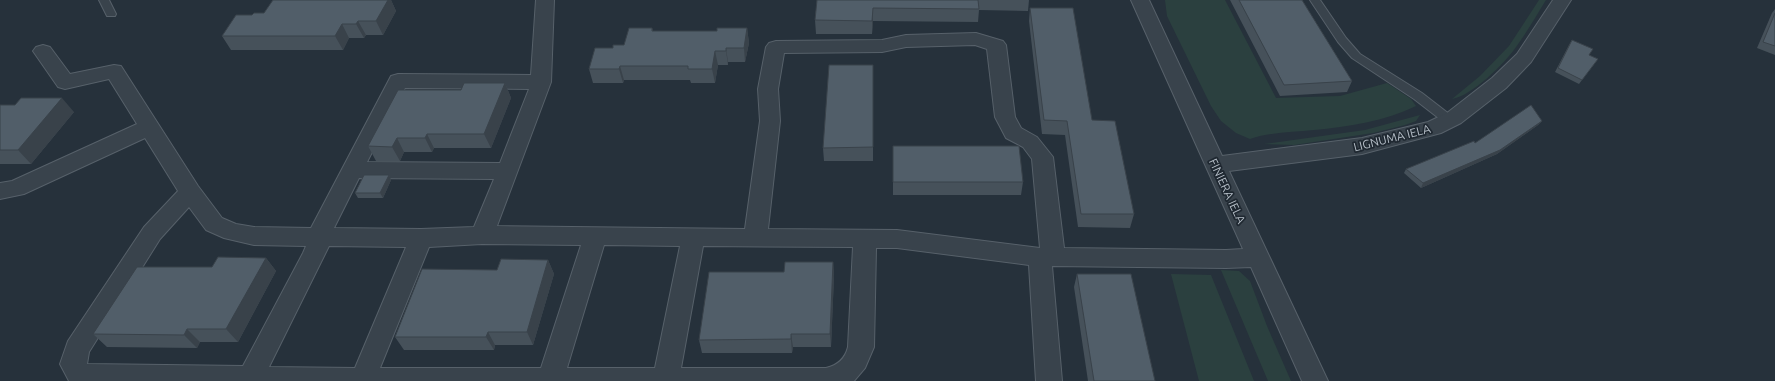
<svg xmlns="http://www.w3.org/2000/svg" width="1775" height="381" viewBox="0 0 1775 381" font-family="Ubuntu,sans-serif">
<style>
.green{fill:#2b403f}
.lines{fill:none;stroke-linecap:round;stroke-linejoin:round}
.lane-casing{stroke:#57616a;stroke-width:2}
.street-casing{stroke:#57616a;stroke-width:2}
.lane{fill:#39434c;fill-rule:evenodd}
.street{fill:#39434c;fill-rule:evenodd}
.wall{fill:#46515a}
.shaded-wall{fill:#39424a}
.building{fill:#515e69;stroke:#39424a}
.labels{text-anchor:middle;stroke-width:3.5;stroke-linejoin:round;paint-order:stroke}
.street-label{font-size:12px;fill:#b5bec7;stroke:#1f2831}
</style>
<rect width="100%" height="100%" fill="#26313b"/>
<path class="green" d="M 1165,0 L 1225,0 L 1276,98 L 1340,96 L 1387,83 L 1411,99 L 1416,106 C 1385,121 1348,127 1314,130 C 1293,132 1270,132 1250,139 L 1236,133 L 1221,121 L 1211,106 L 1167,16 Z
M 1539,0 L 1546,0 C 1536,16 1527,32 1516,47 C 1505,63 1472,96 1452,99 L 1480,76 L 1509,46 Z
M 1420,115 L 1416,121 L 1405,125 L 1373,133 L 1294,145 L 1264,144 L 1365,130 Z
M 1221,270 L 1239,271 L 1250,281 L 1267,326 L 1291,381 L 1268,381 Z
M 1171,274 L 1211,275 L 1254,381 L 1199,381 Z"/>
<g class="lines">
<defs>
<path id="lane" d="M 99,0 L 109,0 L 116,14 L 115,16 L 107,16 Z
M 1310,0 L 1320,0 L 1346,38 L 1360,54 L 1422,93 L 1453,117 L 1455,120 L 1453,123 L 1445,123 L 1414,99 L 1352,58 L 1338,42 Z"/>
<path id="street" d="M 536,0 L 554,0 L 551,82 L 497,226 L 745,229 L 760,121 L 758,89 L 766,47 L 769,43 L 776,41 L 882,40 L 906,35 L 976,33 L 1003,41 L 1006,45 L 1015,117 L 1021,128 L 1037,137 L 1053,157 L 1064,248 L 1226,250 L 1243,249 L 1131,0 L 1149,0 L 1222,156 L 1362,138 L 1428,122 L 1447,113 L 1492,78 L 1517,54 L 1553,0 L 1571,0 L 1531,62 L 1506,88 L 1461,123 L 1441,133 L 1362,154 L 1229,171 L 1328,381 L 1302,381 L 1251,267 L 1226,268 L 1052,266 L 1062,381 L 1036,381 L 1029,265 L 897,248 L 876,248 L 874,347 L 865,368 L 854,381 L 69,381 L 60,364 L 68,341 L 144,227 L 178,191 L 145,138 L 24,194 L 0,199 L 0,183 L 12,181 L 137,124 L 109,79 L 65,89 L 58,87 L 33,51 L 36,47 L 43,45 L 50,47 L 70,74 L 114,65 L 121,66 L 198,186 L 222,218 L 236,224 L 254,227 L 311,228 L 391,76 L 398,74 L 531,75 ZM 975,45 L 987,49 L 995,117 L 1006,138 L 1023,147 L 1032,159 L 1040,248 L 897,230 L 768,229 L 780,121 L 778,89 L 784,53 L 882,52 L 906,47 ZM 405,88 L 529,89 L 500,163 L 367,162 ZM 359,178 L 494,179 L 474,227 L 421,229 L 334,228 ZM 189,207 L 206,230 L 224,238 L 254,245 L 306,246 L 303,253 L 243,366 L 87,364 L 89,352 L 160,239 ZM 482,244 L 581,245 L 541,368 L 380,368 L 429,247 ZM 604,245 L 680,246 L 655,368 L 567,368 ZM 329,246 L 406,247 L 355,368 L 269,367 ZM 703,246 L 853,247 L 848,347 C 845,359 838,365 826,368 L 681,368 Z"/>
</defs>
<use href="#lane" class="lane-casing"/>
<use href="#street" class="street-casing"/>
<use href="#lane" class="lane"/>
<use href="#street" class="street"/>
</g>
<path class="wall" d="M 273,0 L 391,0 L 396,11 L 383,35 L 366,35 L 364,38 L 349,38 L 343,50 L 231,50 L 222,36 L 252,15 L 264,13 Z
M 817,0 L 1029,0 L 1028,11 L 979,10 L 978,22 L 873,21 L 872,34 L 816,34 L 815,20 Z
M 1230,0 L 1302,0 L 1352,81 L 1347,92 L 1280,96 Z
M 1030,8 L 1092,120 L 1134,214 L 1130,228 L 1078,227 L 1065,135 L 1042,134 L 1029,21 Z
M 1775,9 L 1775,55 L 1757,48 L 1772,13 Z
M 652,28 L 653,31 L 717,31 L 747,28 L 749,43 L 745,62 L 728,62 L 728,65 L 718,65 L 715,83 L 691,83 L 690,80 L 624,80 L 623,83 L 593,83 L 589,69 L 613,48 L 624,45 Z
M 1572,40 L 1589,55 L 1598,59 L 1579,84 L 1555,72 L 1569,45 Z
M 873,65 L 873,161 L 824,161 L 823,148 Z
M 505,83 L 511,98 L 491,148 L 434,148 L 432,152 L 404,152 L 400,161 L 376,161 L 368,146 L 461,90 Z
M 0,105 L 74,112 L 31,164 L 0,164 Z
M 1542,121 L 1538,125 L 1497,154 L 1421,188 L 1404,173 L 1406,169 L 1475,143 Z
M 893,146 L 1023,182 L 1021,195 L 893,195 Z
M 389,175 L 391,180 L 383,198 L 358,198 L 355,193 Z
M 266,258 L 276,271 L 238,342 L 200,342 L 197,348 L 107,347 L 93,334 L 212,267 Z
M 548,260 L 554,274 L 533,345 L 495,345 L 494,350 L 404,350 L 395,337 L 497,270 Z
M 833,262 L 834,276 L 831,347 L 793,347 L 792,353 L 702,353 L 699,340 L 784,272 Z
M 1077,274 L 1155,381 L 1088,381 L 1074,287 Z"/>
<path class="shaded-wall" d="M 388,0 L 391,0 L 396,11 L 383,35 L 376,21 Z
M 873,8 L 873,21 L 872,34 L 872,21 Z
M 358,21 L 366,35 L 364,38 L 356,24 Z
M 342,24 L 349,38 L 343,50 L 335,36 Z
M 747,28 L 749,43 L 745,62 L 744,48 Z
M 726,48 L 728,62 L 728,65 L 726,51 Z
M 715,51 L 718,65 L 715,83 L 712,69 Z
M 620,66 L 624,80 L 623,83 L 619,69 Z
M 505,83 L 511,98 L 491,148 L 484,134 Z
M 62,98 L 74,112 L 31,164 L 18,150 Z
M 1542,121 L 1538,125 L 1497,154 L 1421,188 L 1423,183 Z
M 427,134 L 434,148 L 432,152 L 425,138 Z
M 397,138 L 404,152 L 400,161 L 392,147 Z
M 389,175 L 391,180 L 383,198 L 380,193 Z
M 266,258 L 276,271 L 238,342 L 226,329 Z
M 548,260 L 554,274 L 533,345 L 527,332 Z
M 833,262 L 834,276 L 831,347 L 830,334 Z
M 187,329 L 200,342 L 197,348 L 184,335 Z
M 488,332 L 495,345 L 494,350 L 486,337 Z
M 791,334 L 793,347 L 792,353 L 791,339 Z"/>
<path class="building" d="M 273,0 L 388,0 L 376,21 L 358,21 L 356,24 L 342,24 L 335,36 L 222,36 L 236,15 L 252,15 L 254,13 L 264,13 Z
M 817,0 L 978,0 L 979,9 L 873,8 L 872,21 L 815,20 Z
M 1239,0 L 1302,0 L 1352,81 L 1284,85 Z
M 1030,8 L 1073,8 L 1092,120 L 1115,121 L 1134,214 L 1081,214 L 1067,121 L 1044,120 Z
M 1775,13 L 1775,46 L 1763,42 Z
M 629,28 L 652,28 L 652,31 L 717,31 L 717,28 L 747,28 L 744,48 L 726,48 L 726,51 L 715,51 L 712,69 L 688,69 L 688,66 L 620,66 L 619,69 L 589,69 L 595,48 L 613,48 L 613,45 L 624,45 Z
M 1572,40 L 1593,49 L 1589,55 L 1598,59 L 1582,80 L 1558,68 Z
M 829,65 L 873,65 L 873,147 L 823,148 Z
M 464,83 L 505,83 L 484,134 L 427,134 L 425,138 L 397,138 L 392,147 L 368,146 L 398,90 L 461,90 Z
M 21,98 L 62,98 L 18,150 L 0,150 L 0,105 L 15,105 Z
M 1531,105 L 1542,121 L 1500,150 L 1423,183 L 1406,169 L 1474,141 L 1475,143 Z
M 893,146 L 1019,146 L 1023,182 L 893,182 Z
M 364,175 L 389,175 L 380,193 L 355,193 Z
M 218,257 L 266,258 L 226,329 L 187,329 L 184,335 L 93,334 L 137,267 L 212,267 Z
M 501,259 L 548,260 L 527,332 L 488,332 L 486,337 L 395,337 L 422,269 L 497,270 Z
M 785,262 L 833,262 L 830,334 L 791,334 L 791,339 L 699,340 L 709,272 L 784,272 Z
M 1077,274 L 1131,274 L 1155,381 L 1094,381 Z"/>
<g class="labels">
<g class="street-label">
<text transform="translate(1392 138) rotate(-14)" y="4">LIGNUMA IELA</text>
<text transform="translate(1227 191) rotate(65)" y="4">FINIERA IELA</text>
</g>
</g>
</svg>
